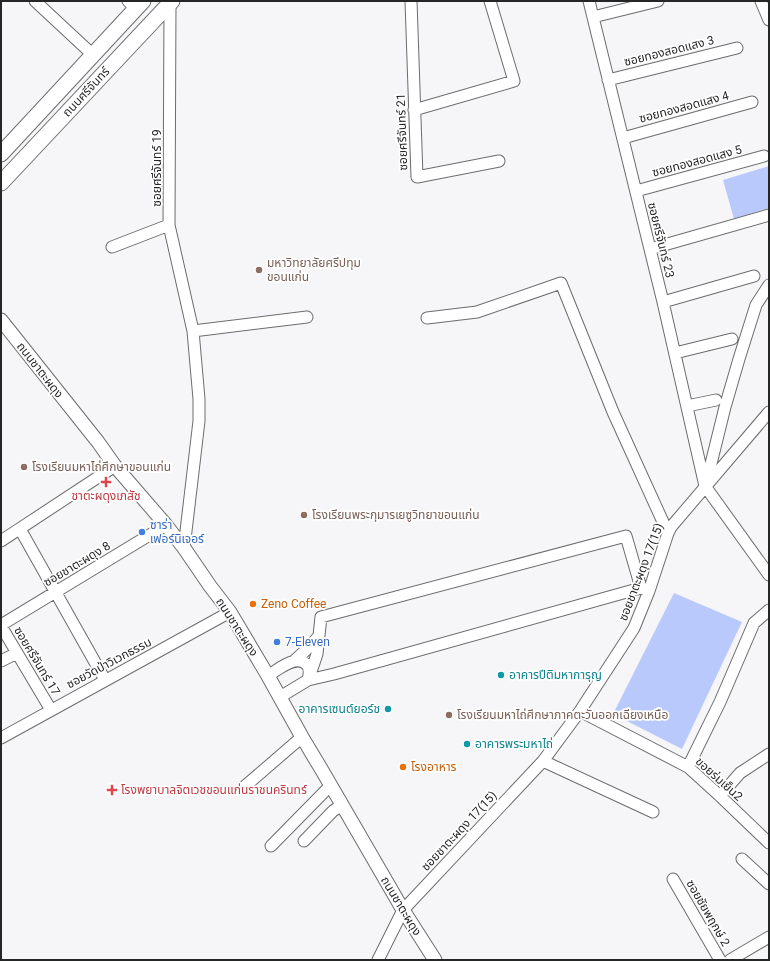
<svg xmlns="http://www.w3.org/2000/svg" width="770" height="961" viewBox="0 0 770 961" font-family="Roboto,'Noto Sans Thai',sans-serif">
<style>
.green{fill:#bac9fc}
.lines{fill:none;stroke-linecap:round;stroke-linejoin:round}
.minor-casing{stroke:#6b6c6d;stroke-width:13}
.tertiary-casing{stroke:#6b6c6d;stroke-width:15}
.secondary-casing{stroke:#6b6c6d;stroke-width:17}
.minor{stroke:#fff;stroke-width:11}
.tertiary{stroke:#fff;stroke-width:13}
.secondary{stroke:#fff;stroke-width:15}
.education-dot{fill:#8d6e63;stroke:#fff;stroke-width:1.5}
.health-dot{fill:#e0444e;stroke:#fff;stroke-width:1.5}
.shop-dot{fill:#3f7fe0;stroke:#fff;stroke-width:1.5}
.food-dot{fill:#e8710a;stroke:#fff;stroke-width:1.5}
.culture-dot{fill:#0f9aa8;stroke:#fff;stroke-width:1.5}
.labels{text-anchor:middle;stroke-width:3.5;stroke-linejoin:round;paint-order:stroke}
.street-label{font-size:12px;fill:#252626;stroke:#fff}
.education-label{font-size:12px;fill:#785e54;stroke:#fff;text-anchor:start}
.health-label{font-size:12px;fill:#be3a42;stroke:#fff}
.shop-label{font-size:12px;fill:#366cbe;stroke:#fff;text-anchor:start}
.food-label{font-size:12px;fill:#c56008;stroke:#fff;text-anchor:start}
.culture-label{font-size:12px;fill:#0d838f;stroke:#fff;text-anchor:start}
</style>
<rect width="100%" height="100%" fill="#f6f6f8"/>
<path class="green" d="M 769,166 L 769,208 L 734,219 L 723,180 Z
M 674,593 L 742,622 L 682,749 L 613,714 Z"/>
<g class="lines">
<defs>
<path id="minor" d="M 35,1 L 93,55
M 128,1 L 136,9
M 411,1 L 417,177 L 499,161
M 589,1 L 663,302 L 705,486 L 769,575
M 761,1 L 769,20
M 170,3 L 169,225 L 193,331 L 199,399 L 199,421 L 184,548
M 593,17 L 658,1
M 608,80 L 737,48
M 414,110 L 514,81 L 490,1
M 623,138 L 752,102
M 636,191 L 764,156
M 112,247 L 169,225
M 650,249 L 769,215
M 663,302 L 754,276
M 427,318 L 477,312 L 561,283 L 613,412 L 668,533
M 193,331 L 307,317
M 675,353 L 732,339
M 687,406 L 716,400
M 706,484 L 725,407 L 739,359 L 756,305 L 769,285
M 20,529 L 105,680
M 1,541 L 115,466
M 1,625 L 166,525
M 1,626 L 51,710
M 1,661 L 17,653
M 294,661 C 303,653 311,646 318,637
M 310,674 L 314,663 L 317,654 L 321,617 L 626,536 L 641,588
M 268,676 C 277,670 297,653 307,665 C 311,670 309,674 308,680 L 280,697
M 308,680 L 334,674 L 641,588 L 648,591
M 580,711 L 688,767 L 720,796 L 769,843
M 1,738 L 230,612
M 543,761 L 653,812
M 688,767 L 720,702 L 754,623 L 769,610
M 244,787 L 302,737
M 720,796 L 740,773 L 769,754
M 304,841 L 333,811 L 342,805
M 271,846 L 331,785
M 742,859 L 769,884
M 673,879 L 720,960
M 378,960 L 403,910 L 543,761 L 580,711 L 634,628 L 649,591 L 668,533 L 671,527 L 769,412
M 730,960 L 769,937"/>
<path id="tertiary" d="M 1,320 L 98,442 L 115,466 L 166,525 L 184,548 L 210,586 L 230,612 L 268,676 L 302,737 L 323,772 L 403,910 L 435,960"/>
<path id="secondary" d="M 1,154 L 143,1
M 1,183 L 172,1"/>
</defs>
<use href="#minor" class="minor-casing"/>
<use href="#tertiary" class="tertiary-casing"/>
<use href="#secondary" class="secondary-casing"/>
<use href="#minor" class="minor"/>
<use href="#tertiary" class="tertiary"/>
<use href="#secondary" class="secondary"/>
</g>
<g class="education-dot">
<circle cx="259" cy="270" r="4"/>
<circle cx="24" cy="467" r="4"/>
<circle cx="304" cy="515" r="4"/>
<circle cx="449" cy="715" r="4"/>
</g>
<g class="health-dot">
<path d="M104 476h4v4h4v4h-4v4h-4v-4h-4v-4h4z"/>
<path d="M110 784h4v4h4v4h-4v4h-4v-4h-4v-4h4z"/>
</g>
<g class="shop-dot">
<circle cx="142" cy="532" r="4"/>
<circle cx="277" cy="642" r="4"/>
</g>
<g class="food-dot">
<circle cx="253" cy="604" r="4"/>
<circle cx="403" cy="767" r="4"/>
</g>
<g class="culture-dot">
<circle cx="501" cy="675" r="4"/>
<circle cx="388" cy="709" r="4"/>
<circle cx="467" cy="744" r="4"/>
</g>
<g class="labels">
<g class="street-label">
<text transform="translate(669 51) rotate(-14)" y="4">ซอยทองสอดแสง 3</text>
<text transform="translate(86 92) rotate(-47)" y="4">ถนนศรีจันทร์</text>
<text transform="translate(684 107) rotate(-15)" y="4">ซอยทองสอดแสง 4</text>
<text transform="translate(402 132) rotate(-92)" y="4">ซอยศรีจันทร์ 21</text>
<text transform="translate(697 161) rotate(-15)" y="4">ซอยทองสอดแสง 5</text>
<text transform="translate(157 168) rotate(-90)" y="4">ซอยศรีจันทร์ 19</text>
<text transform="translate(661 240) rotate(76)" y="4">ซอยศรีจันทร์ 23</text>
<text transform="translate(40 370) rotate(52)" y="4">ถนนชาตะผดุง</text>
<text transform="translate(77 564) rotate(-31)" y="4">ซอยชาตะผดุง 8</text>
<text transform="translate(641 572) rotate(-69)" y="4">ซอยชาตะผดุง 17(15)</text>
<text transform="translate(237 627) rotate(57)" y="4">ถนนชาตะผดุง</text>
<text transform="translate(37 661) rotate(59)" y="4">ซอยศรีจันทร์ 17</text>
<text transform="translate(109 663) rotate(-28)" y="4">ซอยวัดป่าวิเวกธรรม</text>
<text transform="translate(719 779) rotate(42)" y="4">ขอยร่มเย็น2</text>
<text transform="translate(459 831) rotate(-47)" y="4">ซอยชาตะผดุง 17(15)</text>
<text transform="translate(401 906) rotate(59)" y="4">ถนนชาตะผดุง</text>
<text transform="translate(708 913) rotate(60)" y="4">ซอยชัยพฤกษ์ 2</text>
</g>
<g class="education-label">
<text x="267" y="267">มหาวิทยาลัยศรีปทุม<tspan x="267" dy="14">ขอนแก่น</tspan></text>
<text x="32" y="471">โรงเรียนมหาไถ่ศึกษาขอนแก่น</text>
<text x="312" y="519">โรงเรียนพระกุมารเยซูวิทยาขอนแก่น</text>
<text x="457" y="719">โรงเรียนมหาไถ่ศึกษาภาคตะวันออกเฉียงเหนือ</text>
</g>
<g class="health-label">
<text x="106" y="500">ชาตะผดุงเภสัช</text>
<text x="121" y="794" text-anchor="start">โรงพยาบาลจิตเวชขอนแก่นราชนครินทร์</text>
</g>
<g class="shop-label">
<text x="150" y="529">ซาร่า<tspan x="150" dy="14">เฟอร์นิเจอร์</tspan></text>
<text x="285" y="646">7-Eleven</text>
</g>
<g class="food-label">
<text x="261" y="608">Zeno Coffee</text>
<text x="411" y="771">โรงอาหาร</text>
</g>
<g class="culture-label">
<text x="509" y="679">อาคารปีติมหาการุญ</text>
<text x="380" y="713" text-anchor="end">อาคารเซนต์ยอร์ช</text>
<text x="475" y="748">อาคารพระมหาไถ่</text>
</g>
</g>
<rect width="770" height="961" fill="none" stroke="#252626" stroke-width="4"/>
</svg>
